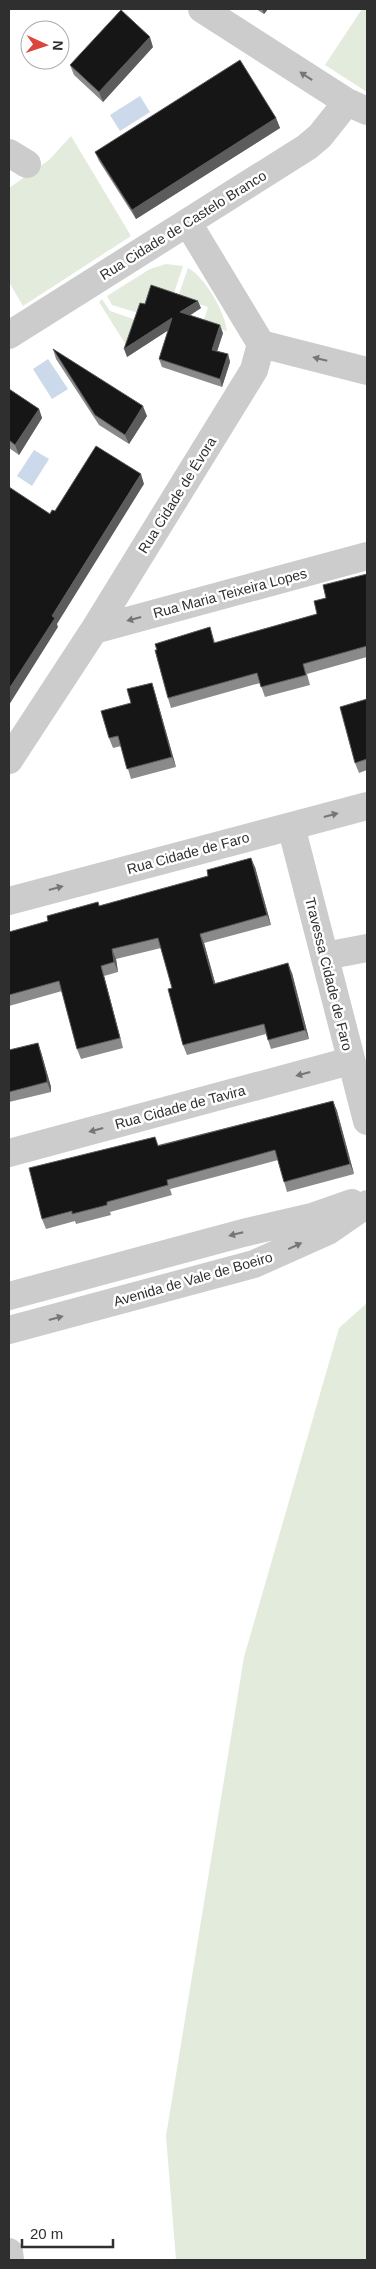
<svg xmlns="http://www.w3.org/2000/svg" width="376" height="2269" viewBox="0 0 376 2269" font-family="Helvetica,sans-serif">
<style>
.green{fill:#e3ebdd}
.water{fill:#cbd9ea}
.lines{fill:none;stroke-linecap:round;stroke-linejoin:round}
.minor{stroke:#ccc;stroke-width:28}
.tertiary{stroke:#ccc;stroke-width:28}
.wall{fill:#8a8a8a}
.shaded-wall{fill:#5c5c5c}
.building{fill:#161616;stroke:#5c5c5c}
.oneway{fill:#767676}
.labels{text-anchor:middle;stroke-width:5;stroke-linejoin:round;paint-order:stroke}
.street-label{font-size:14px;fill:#2f2f2f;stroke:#fff}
</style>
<rect width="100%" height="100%" fill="#fff"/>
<path class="green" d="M 362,9 L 367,9 L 367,92 L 325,65 Z
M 71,136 L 131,236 L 23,306 L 9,282 L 9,188 L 49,160 Z
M 166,264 L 183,266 L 173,296 L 142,314 L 112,305 L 107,296 L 150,269 Z
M 188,268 C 205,277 225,312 227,331 L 203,323 L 208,307 L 178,297 Z
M 102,299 L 110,311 L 139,321 L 131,353 L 99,302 Z
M 367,1303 L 367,2260 L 176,2260 L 166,2136 L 244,1657 L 339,1328 Z"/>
<path class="water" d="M 140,96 L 150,112 L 120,131 L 110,115 Z
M 48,359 L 68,389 L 52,399 L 33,369 Z
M 34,450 L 49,459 L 32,486 L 17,476 Z"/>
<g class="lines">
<path class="minor" d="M 202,9 L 347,102 L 367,111
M 9,153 L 27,164
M 9,335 L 307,147 L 320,136 L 347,102
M 261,344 L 367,371
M 94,630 L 367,556
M 9,760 L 94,630 L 254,370 L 261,344 L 188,223
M 291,826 L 367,1121
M 9,901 L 367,806
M 325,956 L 367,948
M 9,1153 L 350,1061
M 9,2252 L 10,2260"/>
<path class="tertiary" d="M 9,1296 L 243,1233 L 312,1217 L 352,1203
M 9,1330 L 254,1264 L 328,1231 L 367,1204"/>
</g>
<path class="wall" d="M 256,9 L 268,9 L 264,14 Z
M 153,47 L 103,102 L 74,75 L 70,65 Z
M 276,118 L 280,128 L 136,219 L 99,161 L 95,152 Z
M 145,304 L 201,308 L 190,315 L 223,333 L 217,351 L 228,354 L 230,362 L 222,387 L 162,367 L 159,359 L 168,330 L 127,357 Z
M 53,349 L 147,416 L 129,444 L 99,425 L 56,359 Z
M 9,389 L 39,409 L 42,418 L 19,455 L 9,448 Z
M 367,574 L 367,657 L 307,674 L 310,685 L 265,697 L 260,683 L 171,708 L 168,698 L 210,627 L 215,643 L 317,614 L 326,598 Z
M 155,693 L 176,767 L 131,779 L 121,746 L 113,748 L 109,738 L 131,703 Z
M 367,699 L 367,770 L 359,773 L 355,763 Z
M 255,867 L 271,925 L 204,943 L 215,983 L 292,973 L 309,1039 L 271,1049 L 266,1034 L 187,1055 L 183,1045 L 172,988 L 161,948 L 116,959 L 118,972 L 104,976 L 123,1048 L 81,1059 L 77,1049 L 62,991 L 9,1006 L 9,932 L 48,921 L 98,902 L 99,906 Z
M 9,1050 L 41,1052 L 51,1087 L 51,1092 L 9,1102 Z
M 333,1101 L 337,1111 L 354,1174 L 287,1192 L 278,1160 L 170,1189 L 172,1195 L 110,1212 L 111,1215 L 76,1224 L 75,1221 L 46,1229 L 42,1219 L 158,1145 Z"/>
<path class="shaded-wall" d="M 262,9 L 268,9 L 264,14 Z
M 150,37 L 153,47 L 103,102 L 99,92 Z
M 276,118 L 280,128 L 136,219 L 132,210 Z
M 198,301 L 201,308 L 183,320 L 180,312 Z
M 172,318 L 175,326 L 127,357 L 124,349 Z
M 220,325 L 223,333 L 215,358 L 212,350 Z
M 228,354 L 230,362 L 222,387 L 220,379 Z
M 143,406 L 147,416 L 129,444 L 125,435 Z
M 39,409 L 42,418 L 19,455 L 15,445 Z
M 141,474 L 144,484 L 57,624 L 58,627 L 9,705 L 9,689 L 52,616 Z
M 152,683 L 155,693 L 176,767 L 172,757 Z
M 251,858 L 255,867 L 271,925 L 267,915 Z
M 200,934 L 204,943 L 218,993 L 214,984 Z
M 112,949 L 116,959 L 118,972 L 114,962 Z
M 288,963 L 292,973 L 309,1039 L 305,1030 Z
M 101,966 L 104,976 L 123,1048 L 120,1038 Z
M 38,1043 L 41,1052 L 51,1087 L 51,1092 L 47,1082 Z
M 333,1101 L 337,1111 L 354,1174 L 350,1164 Z"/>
<path class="building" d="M 121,10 L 150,37 L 99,92 L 70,65 Z
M 240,60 L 276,118 L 132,210 L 95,152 Z
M 151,285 L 198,301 L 180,312 L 220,325 L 212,350 L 228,354 L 220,379 L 159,359 L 172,318 L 124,349 L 140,303 L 145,304 Z
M 53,349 L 143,406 L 125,435 L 95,415 Z
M 9,389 L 39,409 L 15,445 L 9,440 Z
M 96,446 L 141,474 L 52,616 L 55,618 L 9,689 L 9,487 L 50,514 L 52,510 L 55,511 Z
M 367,574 L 367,646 L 303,664 L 306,675 L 261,687 L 257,673 L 168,698 L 155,650 L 157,650 L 155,644 L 210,627 L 214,643 L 317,614 L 314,601 L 326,598 L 323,585 Z
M 152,683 L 172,757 L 127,769 L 118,736 L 109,738 L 101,711 L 131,703 L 127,689 Z
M 367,699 L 367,759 L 355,763 L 340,707 Z
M 251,858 L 267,915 L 200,934 L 214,984 L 288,963 L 305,1030 L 268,1040 L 264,1024 L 183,1045 L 168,989 L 172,988 L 158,938 L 112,949 L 114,962 L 101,966 L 120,1038 L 77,1049 L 59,981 L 9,995 L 9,932 L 48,921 L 47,916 L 98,902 L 99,906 L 208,876 L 207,870 Z
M 38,1043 L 47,1077 L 47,1082 L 9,1092 L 9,1050 Z
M 333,1101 L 350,1164 L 284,1182 L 275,1150 L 167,1180 L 168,1185 L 107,1202 L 107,1205 L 72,1214 L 72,1211 L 42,1219 L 29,1168 L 155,1137 L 158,1146 Z"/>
<defs><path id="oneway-solid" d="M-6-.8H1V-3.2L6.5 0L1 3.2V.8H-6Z" transform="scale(1.25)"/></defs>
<g class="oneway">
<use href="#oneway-solid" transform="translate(306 76) rotate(-147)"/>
<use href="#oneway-solid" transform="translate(320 359) rotate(-166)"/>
<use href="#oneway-solid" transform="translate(134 619) rotate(165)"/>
<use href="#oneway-solid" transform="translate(331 815) rotate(-15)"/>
<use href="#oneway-solid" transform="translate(56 888) rotate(-15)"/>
<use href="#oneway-solid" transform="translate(303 1074) rotate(165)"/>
<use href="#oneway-solid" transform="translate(96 1130) rotate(165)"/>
<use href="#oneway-solid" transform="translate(236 1234) rotate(166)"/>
<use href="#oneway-solid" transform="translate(295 1246) rotate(-25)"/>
<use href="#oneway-solid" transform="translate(56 1318) rotate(-15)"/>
</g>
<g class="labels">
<g class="street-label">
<text transform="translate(183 225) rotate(-32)" y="5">Rua Cidade de Castelo Branco</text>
<text transform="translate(177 495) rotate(-58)" y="5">Rua Cidade de Évora</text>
<text transform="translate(230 593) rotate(-15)" y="5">Rua Maria Teixeira Lopes</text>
<text transform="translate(188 853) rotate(-15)" y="5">Rua Cidade de Faro</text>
<text transform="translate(329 974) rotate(76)" y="5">Travessa Cidade de Faro</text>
<text transform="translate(180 1107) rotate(-15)" y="5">Rua Cidade de Tavira</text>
<text transform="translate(193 1279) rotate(-16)" y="5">Avenida de Vale de Boeiro</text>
</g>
</g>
<rect width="376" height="2269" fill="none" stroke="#2f2f2f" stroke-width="20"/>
<g transform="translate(45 45) rotate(93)"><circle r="24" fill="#ffffff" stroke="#acacac"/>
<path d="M0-4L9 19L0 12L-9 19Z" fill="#dc453b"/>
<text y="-8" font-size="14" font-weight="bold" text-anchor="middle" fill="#2f2f2f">N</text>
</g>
<path d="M22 2239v8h91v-8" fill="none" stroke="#2f2f2f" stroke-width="2.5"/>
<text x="30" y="2239" font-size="15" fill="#2f2f2f" stroke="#ffffff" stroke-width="4" paint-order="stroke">20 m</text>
</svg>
